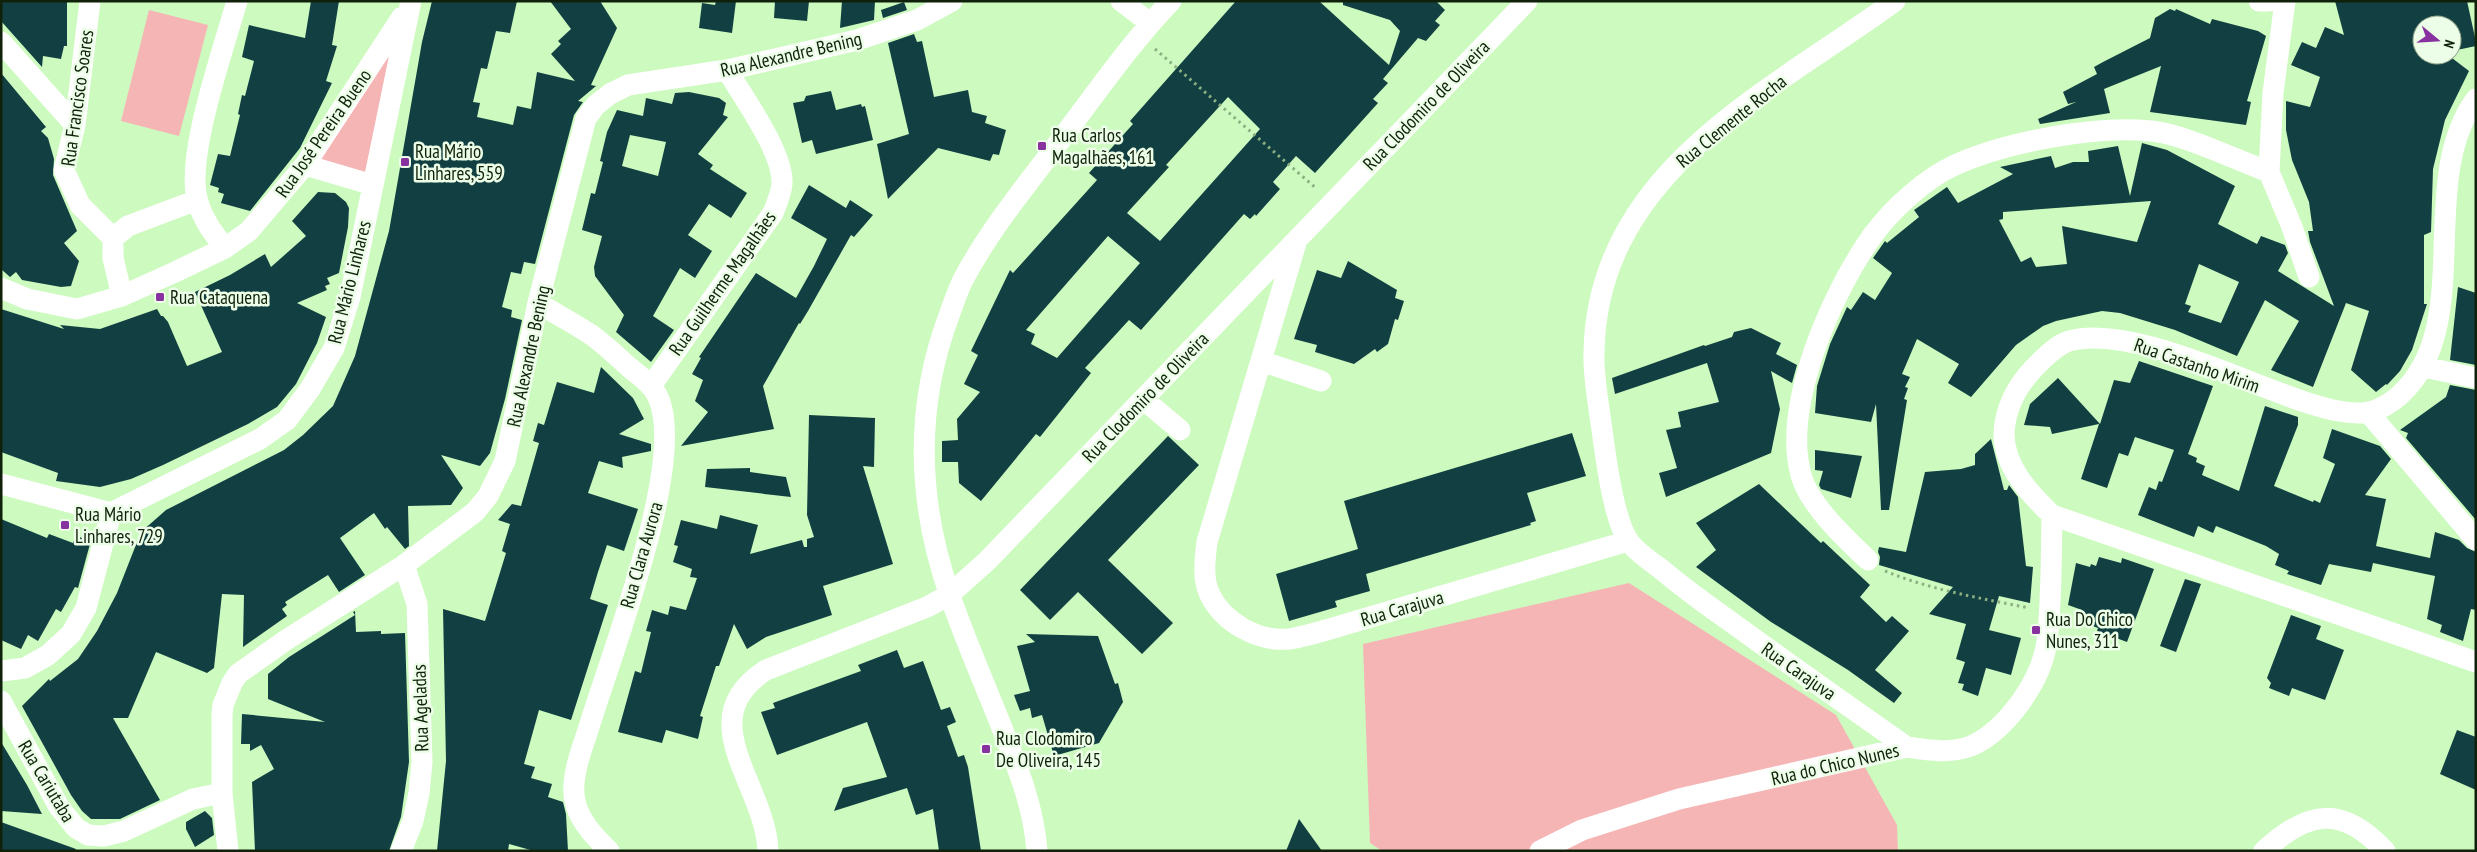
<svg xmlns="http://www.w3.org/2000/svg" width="2477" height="852" viewBox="0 0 2477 852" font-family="'PT Sans Narrow',sans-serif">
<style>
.green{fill:#f6b5b5}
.building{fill:#124042;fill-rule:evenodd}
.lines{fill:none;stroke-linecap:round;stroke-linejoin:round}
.path{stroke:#8caf81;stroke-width:3;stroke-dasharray:2.5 4;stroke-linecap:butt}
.minor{stroke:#fff;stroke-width:21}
.poi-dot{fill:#88329f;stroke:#ecfee7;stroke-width:2}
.labels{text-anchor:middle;stroke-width:5;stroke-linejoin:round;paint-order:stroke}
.street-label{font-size:19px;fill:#10210b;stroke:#ecfee7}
.poi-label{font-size:19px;fill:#10210b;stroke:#ecfee7;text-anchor:start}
</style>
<rect width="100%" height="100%" fill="#cdfabf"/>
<path class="green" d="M 149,10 L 208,25 L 179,136 L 121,121 Z
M 391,50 L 369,176 L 321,159 Z
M 1629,583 L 1836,715 L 1897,825 L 1898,851 L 1382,851 L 1370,843 L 1363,644 Z"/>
<path class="building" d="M 1,1 L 67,1 L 67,46 L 64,46 L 61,59 L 43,56 L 42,67 L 1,21 Z
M 311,1 L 339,1 L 332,45 L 337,46 L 326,81 L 332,83 L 300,148 L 250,211 L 221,203 L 224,194 L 218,192 L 219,188 L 210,185 L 218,154 L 230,156 L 240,115 L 238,114 L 242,95 L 245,96 L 254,61 L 242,57 L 249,25 L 305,38 Z
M 432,1 L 517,1 L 510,33 L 496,31 L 487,69 L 481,68 L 473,102 L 480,103 L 477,117 L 513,125 L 517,106 L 531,109 L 537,72 L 575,81 L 551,54 L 561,44 L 558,41 L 571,29 L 550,1 L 600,1 L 617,28 L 591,85 L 596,86 L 578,101 L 583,102 L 574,115 L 535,264 L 524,262 L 521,274 L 511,272 L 502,307 L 512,310 L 511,317 L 522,320 L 505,399 L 490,453 L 480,466 L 441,455 L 463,488 L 451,505 L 408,506 L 409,546 L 405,549 L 387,527 L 385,529 L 374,513 L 340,538 L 365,575 L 339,592 L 328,575 L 285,602 L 287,605 L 282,609 L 287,616 L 243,647 L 244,595 L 222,594 L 214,668 L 207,673 L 156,652 L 128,718 L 113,718 L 160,800 L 120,819 L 91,819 L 82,811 L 71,795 L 22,706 L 49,679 L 50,681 L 78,659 L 97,631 L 117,593 L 141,532 L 166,510 L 284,450 L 303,435 L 333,406 L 355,356 L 389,231 L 422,42 Z
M 716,1 L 736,1 L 732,33 L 699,28 L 702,3 L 715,5 Z
M 775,1 L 809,1 L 807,21 L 774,18 Z
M 842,1 L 875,1 L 874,20 L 840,28 Z
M 1236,1 L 1319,1 L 1389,65 L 1400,31 L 1390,20 L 1343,5 L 1343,1 L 1436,1 L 1445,10 L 1435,21 L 1440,25 L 1426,41 L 1418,38 L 1383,79 L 1388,83 L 1373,99 L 1378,103 L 1315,173 L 1296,156 L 1273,182 L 1280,189 L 1256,216 L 1255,214 L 1250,219 L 1244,214 L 1141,330 L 1129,320 L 1085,368 L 1091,373 L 1040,437 L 1036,434 L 981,501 L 959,483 L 958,462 L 942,462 L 942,441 L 958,440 L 957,419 L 980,392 L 964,384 L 978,355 L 971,351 L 1010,270 L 1013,273 L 1097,180 L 1089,173 L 1133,124 L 1130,121 ZM 1228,97 L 1260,129 L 1160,241 L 1127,213 L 1169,167 L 1166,165 ZM 1108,236 L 1140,263 L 1057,358 L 1031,344 L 1035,334 L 1026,330 Z
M 2335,1 L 2467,1 L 2476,42 L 2476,46 L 2452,51 L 2452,25 L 2422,25 L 2422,55 L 2448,55 L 2469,71 L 2445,120 L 2433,169 L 2431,232 L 2424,235 L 2424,304 L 2427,304 L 2412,350 L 2400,371 L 2387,385 L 2386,384 L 2376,392 L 2351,370 L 2369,311 L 2346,303 L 2313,387 L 2271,370 L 2299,321 L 2265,300 L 2237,356 L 2175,330 L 2120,313 L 2102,311 L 2056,321 L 2043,326 L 2016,345 L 1971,397 L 1948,383 L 1959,364 L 1917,339 L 1902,374 L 1910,377 L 1905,387 L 1908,388 L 1904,399 L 1907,400 L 1889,510 L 1881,510 L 1876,404 L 1871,422 L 1815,413 L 1817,386 L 1830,344 L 1847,307 L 1851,310 L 1863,292 L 1875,300 L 1892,273 L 1873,258 L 1885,241 L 1887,243 L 1919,217 L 1914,210 L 1947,187 L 1958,203 L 2013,174 L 2000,167 L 2051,156 L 2055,168 L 2073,162 L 2089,162 L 2088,151 L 2118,146 L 2130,196 L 2142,143 L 2167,150 L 2235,186 L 2218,224 L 2257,244 L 2261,236 L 2285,245 L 2288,253 L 2278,271 L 2334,306 L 2310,242 L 2308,231 L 2313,231 L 2309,202 L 2292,160 L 2286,130 L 2286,101 L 2310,107 L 2320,77 L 2291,65 L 2302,42 L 2316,48 L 2325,27 L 2344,35 ZM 2151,201 L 2137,242 L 2062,226 L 2067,264 L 2036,267 L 2031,257 L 2021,262 L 1999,220 L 2003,219 L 2003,212 ZM 2199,264 L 2239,282 L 2221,323 L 2188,312 L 2191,306 L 2185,304 Z
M 904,2 L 907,10 L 883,18 L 881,10 Z
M 2170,9 L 2175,11 L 2176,9 L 2210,24 L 2212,19 L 2258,31 L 2266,36 L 2247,101 L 2251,102 L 2246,125 L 2150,112 L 2161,66 L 2104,89 L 2110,113 L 2040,124 L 2038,119 L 2076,102 L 2068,104 L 2063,92 L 2097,74 L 2094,67 L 2103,62 L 2150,38 L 2155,18 Z
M 914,34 L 917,42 L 922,41 L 934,97 L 968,90 L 972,112 L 987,116 L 985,123 L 1006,130 L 999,155 L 993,154 L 990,161 L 938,148 L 888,199 L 877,144 L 909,134 L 888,43 Z
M 1,73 L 46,127 L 41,131 L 48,138 L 54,159 L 53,175 L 77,231 L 64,243 L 79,261 L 71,286 L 61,287 L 22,280 L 16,272 L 10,277 L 1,269 Z
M 831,91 L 836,110 L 861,104 L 862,107 L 865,106 L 873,140 L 816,154 L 812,140 L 802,143 L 793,103 L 804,101 L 806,96 Z
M 689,92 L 719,98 L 726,103 L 723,115 L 728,117 L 698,154 L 713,165 L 710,169 L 747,193 L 731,218 L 709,204 L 688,235 L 712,251 L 695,278 L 680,268 L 653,316 L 674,330 L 651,362 L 616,332 L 624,315 L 595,276 L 594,267 L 602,236 L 582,230 L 591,193 L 595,194 L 603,162 L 600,161 L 607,132 L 617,110 L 643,116 L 646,98 L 672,104 L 675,93 ZM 630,135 L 666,142 L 658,176 L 622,166 Z
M 809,185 L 846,208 L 850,200 L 873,215 L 854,237 L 851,235 L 808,311 L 800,324 L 799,323 L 763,386 L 774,429 L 681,446 L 708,412 L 695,401 L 703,380 L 692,374 L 701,358 L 699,357 L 756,273 L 796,298 L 814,266 L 827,239 L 791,218 Z
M 318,192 L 335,193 L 346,202 L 349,208 L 348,227 L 339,273 L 327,278 L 330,284 L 325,286 L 327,290 L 297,303 L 326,317 L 317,343 L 296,384 L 277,407 L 248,424 L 163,465 L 131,479 L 100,487 L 56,481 L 58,473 L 1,452 L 1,309 L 64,329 L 60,325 L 100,329 L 157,309 L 161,316 L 163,316 L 168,322 L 187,366 L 222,352 L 195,292 L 230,275 L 265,254 L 271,267 L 306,236 L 292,221 Z
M 1348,261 L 1397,290 L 1395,298 L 1404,301 L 1398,320 L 1395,319 L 1388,344 L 1377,352 L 1375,349 L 1354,364 L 1315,352 L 1317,345 L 1294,339 L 1317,270 L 1341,278 Z
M 2458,287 L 2476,293 L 2476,365 L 2450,360 Z
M 1751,328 L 1781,343 L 1776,354 L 1797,365 L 1792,383 L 1771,371 L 1780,409 L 1771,453 L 1666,497 L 1659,473 L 1677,468 L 1666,430 L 1681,427 L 1678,412 L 1719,402 L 1707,363 L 1615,394 L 1612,378 L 1704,345 L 1705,346 L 1732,337 L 1734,332 Z
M 2139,361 L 2213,386 L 2188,454 L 2197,458 L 2196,462 L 2205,466 L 2202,475 L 2239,491 L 2265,406 L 2298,417 L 2298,425 L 2274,486 L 2313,502 L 2314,500 L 2320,503 L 2335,464 L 2323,458 L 2332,429 L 2380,446 L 2391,459 L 2365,495 L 2386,499 L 2376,546 L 2430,558 L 2435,532 L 2459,540 L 2467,548 L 2476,552 L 2476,610 L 2471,609 L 2463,641 L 2440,632 L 2442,625 L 2427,619 L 2435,576 L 2373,563 L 2371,572 L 2329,564 L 2321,585 L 2287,574 L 2289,571 L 2275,565 L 2279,554 L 2266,546 L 2216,526 L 2213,533 L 2198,526 L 2194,537 L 2138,515 L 2149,487 L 2156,490 L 2159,481 L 2162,482 L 2174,450 L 2135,437 L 2128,456 L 2119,453 L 2107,488 L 2081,479 L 2099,424 L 2052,434 L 2050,427 L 2024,425 L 2030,404 L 2058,378 L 2100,424 L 2114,380 L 2130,383 Z
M 601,367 L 633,398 L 644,419 L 619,434 L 651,444 L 651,451 L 622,457 L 623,468 L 599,461 L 588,493 L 638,509 L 624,551 L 607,545 L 598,572 L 590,599 L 608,605 L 571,720 L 539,710 L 524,764 L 535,767 L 531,778 L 552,784 L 548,797 L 563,802 L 566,814 L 568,851 L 534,851 L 509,844 L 508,851 L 437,851 L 446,761 L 443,609 L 485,621 L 506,553 L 502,551 L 510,524 L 498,520 L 512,504 L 521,506 L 539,443 L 533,441 L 538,423 L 544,425 L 557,382 L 594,393 Z
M 2450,385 L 2476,390 L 2476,520 L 2406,438 L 2408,433 L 2400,430 L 2446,397 Z
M 809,415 L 875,418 L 874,467 L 863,466 L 893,564 L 823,586 L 832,615 L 766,637 L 747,649 L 734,624 L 719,666 L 716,666 L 700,716 L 703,717 L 698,739 L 666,730 L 662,743 L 618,732 L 635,671 L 641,673 L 651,632 L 646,631 L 652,610 L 668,615 L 670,606 L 686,610 L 697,578 L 690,577 L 692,569 L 673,562 L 678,546 L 674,545 L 681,520 L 717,529 L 720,515 L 758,525 L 750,554 L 802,540 L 804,547 L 807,547 L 807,539 L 814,537 L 807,515 Z
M 1572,433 L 1586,476 L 1527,493 L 1536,521 L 1530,523 L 1531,525 L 1366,574 L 1370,591 L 1335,601 L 1337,607 L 1289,621 L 1276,574 L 1358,549 L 1344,501 Z
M 1168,436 L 1199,465 L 1108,560 L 1173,623 L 1142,654 L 1078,592 L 1050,620 L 1020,590 Z
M 1991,439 L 2004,490 L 2007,490 L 2009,485 L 2018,497 L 2026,566 L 2033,567 L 2030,603 L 1999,596 L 1989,630 L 2021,638 L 2011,675 L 1986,668 L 1978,696 L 1962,690 L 1964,684 L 1958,683 L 1965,662 L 1956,659 L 1966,624 L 1929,614 L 1953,587 L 1879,565 L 1880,557 L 1878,552 L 1879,547 L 1906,552 L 1925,472 L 1961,469 L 1975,465 L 1975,454 Z
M 1815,450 L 1862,456 L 1851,498 L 1821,489 L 1819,485 L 1823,471 L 1815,470 Z
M 750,468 L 750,472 L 786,477 L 791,497 L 705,487 L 707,469 Z
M 1759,484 L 1821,543 L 1823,541 L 1870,585 L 1860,597 L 1886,622 L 1892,616 L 1909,631 L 1875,670 L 1902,693 L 1894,703 L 1848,670 L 1771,622 L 1696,567 L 1716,550 L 1696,523 Z
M 1,519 L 47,538 L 49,534 L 73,543 L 76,534 L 90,544 L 78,588 L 75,587 L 61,612 L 56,609 L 38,641 L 28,635 L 21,649 L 1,640 Z
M 2099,557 L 2121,563 L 2122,558 L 2154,569 L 2127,642 L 2097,631 L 2098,628 L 2079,621 L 2082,610 L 2068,605 L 2076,563 L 2090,567 L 2091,564 L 2096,566 Z
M 2185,579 L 2201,584 L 2176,652 L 2160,646 Z
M 355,611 L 356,632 L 381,631 L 381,634 L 405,633 L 409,762 L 401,817 L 389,851 L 255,851 L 252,782 L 274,769 L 261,745 L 250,751 L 250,744 L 241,744 L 242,714 L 325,722 L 268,699 L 268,674 L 289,657 L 355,615 L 353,612 Z
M 2291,615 L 2321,626 L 2316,639 L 2344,650 L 2325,700 L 2292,688 L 2289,696 L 2269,688 L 2271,683 L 2267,678 Z
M 1026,634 L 1098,636 L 1115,684 L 1118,683 L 1123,702 L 1099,743 L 1054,756 L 1042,715 L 1032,718 L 1030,708 L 1020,711 L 1014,695 L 1030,691 L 1017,646 L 1035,642 Z
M 897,650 L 904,668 L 923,661 L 941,710 L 950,707 L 956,722 L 947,726 L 958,757 L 964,755 L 968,767 L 981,851 L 939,851 L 933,809 L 916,815 L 907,788 L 834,811 L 843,788 L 887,777 L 867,722 L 777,755 L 761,712 L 775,708 L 773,703 L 861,671 L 858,665 Z
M 2457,730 L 2476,737 L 2476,790 L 2440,774 Z
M 1,742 L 27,785 L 42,814 L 1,811 Z
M 205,811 L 212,818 L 214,835 L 195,847 L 186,829 L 186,822 Z
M 1299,819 L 1322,851 L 1286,851 Z
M 1,822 L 76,849 L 75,851 L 1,851 Z"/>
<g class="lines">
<path class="path" d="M 1155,49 L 1317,189
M 1885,571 C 1931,590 1980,598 2029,608"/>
<path class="minor" d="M 90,1 L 75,125 L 64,170 L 80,205 L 113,238
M 1121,1 L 1150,23
M 1895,1 C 1769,93 1597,172 1594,352 C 1593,375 1598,400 1601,423 C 1605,451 1613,522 1630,543 C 1638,553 1650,561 1661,569 C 1683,588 1707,605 1731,622 C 1789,664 1848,706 1907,747
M 2259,1 L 2269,1
M 2285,1 L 2273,93 L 2269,172 L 2292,227 L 2309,277
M 1,42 L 75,125
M 2476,99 C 2415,182 2477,325 2400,395 C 2391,403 2381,409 2370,412 C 2349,416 2324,408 2305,402 C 2243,382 2129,324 2069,341 C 2056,345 2043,359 2034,368 C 2016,387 2005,409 2004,434 C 2004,467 2030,494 2052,515 L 2476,662
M 305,165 L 373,185
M 113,238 L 128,226 L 197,200
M 113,238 L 113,258 L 122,296
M 1296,243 L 1207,542 C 1205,559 1202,579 1210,595 C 1224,623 1258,642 1290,639 C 1301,637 1312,634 1323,631 L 1628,541
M 225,248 C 213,233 203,220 198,202 C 184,159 224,48 237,1
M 1,288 L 27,299 L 77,309 L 122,296 L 175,272 L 225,248 L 249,231 L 305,165 L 402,17
M 538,303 C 556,314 575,324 593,336 C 606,346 618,357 630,368 C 640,376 651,383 657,395 C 689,457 611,654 590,724 C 583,747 568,780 576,805 C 581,823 596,838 609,851
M 1261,361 L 1321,381
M 2424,367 L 2476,378
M 651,386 L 773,213 C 777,203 781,194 782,184 C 784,153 743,97 727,70
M 1143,399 L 1180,430
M 2368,412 L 2476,540
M 1,484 L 111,513 L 260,439 L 287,420 L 310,389 L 334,348 L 350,297 L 411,1
M 1868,560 C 1846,539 1809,505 1801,475 C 1782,405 1832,292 1873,235 C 1892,209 1926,178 1955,165 C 2006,142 2096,125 2151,131 C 2184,134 2236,160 2269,172
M 1,671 L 25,668 L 48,655 L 71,634 L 86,608 L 111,513
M 1,701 L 59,807 L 76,828 L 88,835 L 104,836 L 124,831 L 193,799 L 222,793
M 228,851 L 222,793 L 222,715 L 223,705 L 232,683 L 238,674 L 286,640 L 404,565 L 475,512 L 488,496 L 505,461 L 538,303 L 586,118 L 596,105 L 610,94 L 628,85 L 727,70 L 857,40 L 917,20 L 952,1
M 401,851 L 413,821 L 419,793 L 422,762 L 417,604 L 404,565
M 768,851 C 766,785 689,719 766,670 L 927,607 L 949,595 L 987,561 L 1527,1
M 1037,851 C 1034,809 1019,771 1004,733 C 986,687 966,642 950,596 C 917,501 914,407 950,313 C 954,302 958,289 964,278 C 990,229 1026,186 1059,142 C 1095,95 1129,45 1171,1
M 1540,851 L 1582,830 L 1679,799 L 1907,747 C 1927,750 1950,754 1971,746 C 2007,730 2042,680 2047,641 C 2052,600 2051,557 2052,515
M 2264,851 C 2308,810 2342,805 2385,851"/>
</g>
<g class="poi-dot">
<rect x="1037" y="141" width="10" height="10" rx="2.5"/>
<rect x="400" y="157" width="10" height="10" rx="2.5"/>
<rect x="155" y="292" width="10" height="10" rx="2.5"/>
<rect x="60" y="520" width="10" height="10" rx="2.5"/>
<rect x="2031" y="625" width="10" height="10" rx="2.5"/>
<rect x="981" y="744" width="10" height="10" rx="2.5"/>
</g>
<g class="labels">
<g class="street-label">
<text transform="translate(791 54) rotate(-13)" y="7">Rua Alexandre Bening</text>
<text transform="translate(77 98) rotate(-82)" y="7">Rua Francisco Soares</text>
<text transform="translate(1426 105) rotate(-46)" y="7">Rua Clodomiro de Oliveira</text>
<text transform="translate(1731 121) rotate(-39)" y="7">Rua Clemente Rocha</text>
<text transform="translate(323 133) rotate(-55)" y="7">Rua José Pereira Bueno</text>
<text transform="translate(349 282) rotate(-76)" y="7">Rua Mário Linhares</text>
<text transform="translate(722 283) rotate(-55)" y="7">Rua Guilherme Magalhães</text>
<text transform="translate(528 356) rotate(-78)" y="7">Rua Alexandre Bening</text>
<text transform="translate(2197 365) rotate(19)" y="7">Rua Castanho Mirim</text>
<text transform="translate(1145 397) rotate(-46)" y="7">Rua Clodomiro de Oliveira</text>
<text transform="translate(641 555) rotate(-74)" y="7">Rua Clara Aurora</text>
<text transform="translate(1402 608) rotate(-16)" y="7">Rua Carajuva</text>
<text transform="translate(1799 671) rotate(35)" y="7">Rua Carajuva</text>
<text transform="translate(420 708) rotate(-92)" y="7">Rua Ageladas</text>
<text transform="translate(1835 764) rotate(-13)" y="7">Rua do Chico Nunes</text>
<text transform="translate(47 781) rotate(59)" y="7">Rua Cariutaba</text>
</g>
<g class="poi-label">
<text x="1052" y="142">Rua Carlos<tspan x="1052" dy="22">Magalhães, 161</tspan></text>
<text x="415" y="158">Rua Mário<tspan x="415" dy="22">Linhares, 559</tspan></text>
<text x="170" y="304">Rua Cataquena</text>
<text x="75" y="521">Rua Mário<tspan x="75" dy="22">Linhares, 729</tspan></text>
<text x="2046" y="626">Rua Do Chico<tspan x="2046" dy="22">Nunes, 311</tspan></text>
<text x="996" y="745">Rua Clodomiro<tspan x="996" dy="22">De Oliveira, 145</tspan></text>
</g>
</g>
<rect width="2477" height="852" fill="none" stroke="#10210b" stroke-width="5"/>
<g transform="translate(2437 40) rotate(108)"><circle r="24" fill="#ecfee7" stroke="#94a68f"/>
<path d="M0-4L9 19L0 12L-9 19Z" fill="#88329f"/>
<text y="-8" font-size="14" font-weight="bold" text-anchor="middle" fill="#10210b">N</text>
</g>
</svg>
